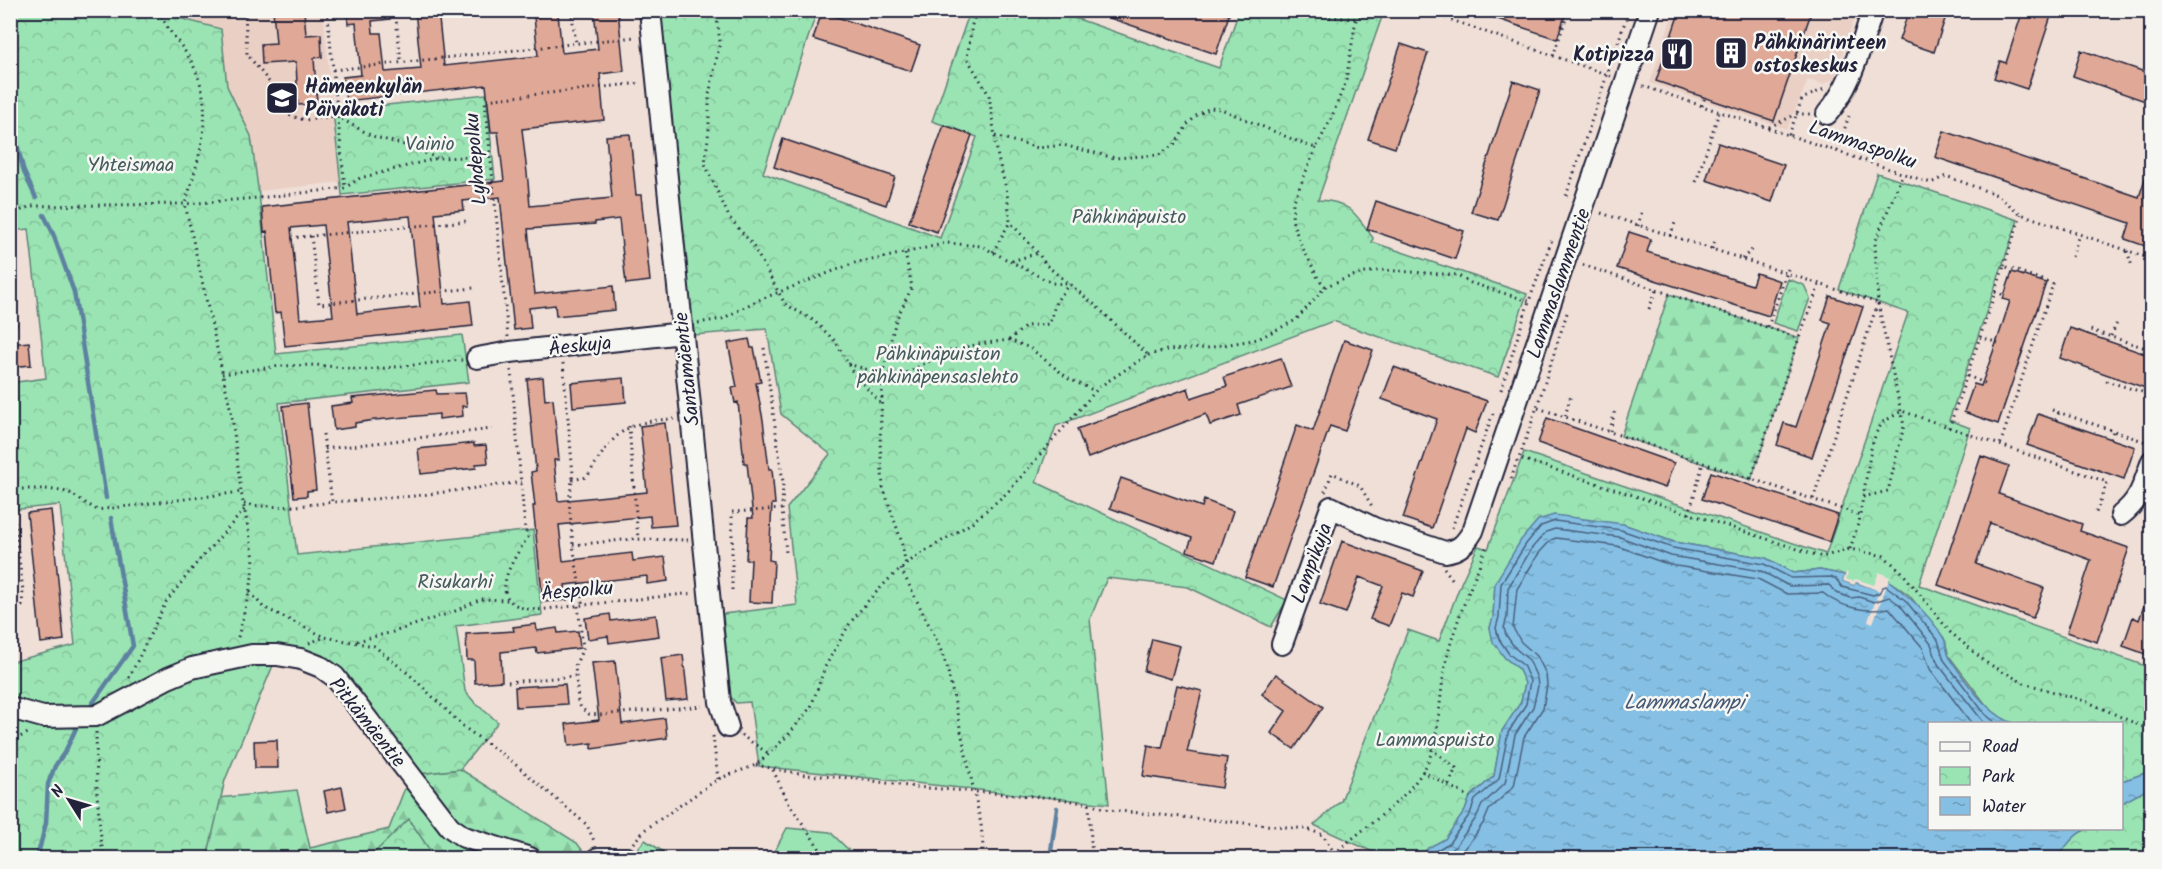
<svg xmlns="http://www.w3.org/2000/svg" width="2162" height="869" viewBox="0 0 2162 869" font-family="Kalam,sans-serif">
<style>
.built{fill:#eacfc4}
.green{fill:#9ae4b3;stroke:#5e8377;stroke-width:1.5}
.forest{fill:url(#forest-firs);stroke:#5e8377;stroke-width:1.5}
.park{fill:url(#park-crowns);stroke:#5e8377;stroke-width:1.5}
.water{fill:url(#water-ripples);stroke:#5d81a0;stroke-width:1.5}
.pier{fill:#efdfd7}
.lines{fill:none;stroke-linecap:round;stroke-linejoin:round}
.shore{stroke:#4a617f;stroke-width:1.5}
.stream{stroke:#5d81a0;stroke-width:4.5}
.building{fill:#e0a997;stroke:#22223b;stroke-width:1.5;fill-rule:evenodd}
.minor-casing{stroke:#22223b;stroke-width:24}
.path{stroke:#22223b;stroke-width:3;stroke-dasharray:1.5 4.5;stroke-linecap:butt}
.minor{stroke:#f6f6f2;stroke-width:20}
.labels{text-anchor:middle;stroke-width:5;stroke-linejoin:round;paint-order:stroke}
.poi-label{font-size:20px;font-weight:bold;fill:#22223b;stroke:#f6f6f2;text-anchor:start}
.park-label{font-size:20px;fill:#465c5f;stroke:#f6f6f2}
.street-label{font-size:20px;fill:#22223b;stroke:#f6f6f2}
.water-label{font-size:21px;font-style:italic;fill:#455976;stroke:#f6f6f2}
</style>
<defs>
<pattern id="forest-firs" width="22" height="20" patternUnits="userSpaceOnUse" patternTransform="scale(1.5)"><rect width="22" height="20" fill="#9ae4b3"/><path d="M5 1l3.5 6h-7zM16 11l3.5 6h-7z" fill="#84c39b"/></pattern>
<pattern id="park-crowns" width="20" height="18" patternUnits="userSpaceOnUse" patternTransform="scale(1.5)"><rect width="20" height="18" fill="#9ae4b3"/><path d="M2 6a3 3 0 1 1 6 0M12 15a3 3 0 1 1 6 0" fill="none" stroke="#84c39b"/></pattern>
<pattern id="water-ripples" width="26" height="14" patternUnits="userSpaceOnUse" patternTransform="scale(1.5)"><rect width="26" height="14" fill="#85c0e4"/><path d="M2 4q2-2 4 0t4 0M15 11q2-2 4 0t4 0" fill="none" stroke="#6c9cba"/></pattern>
</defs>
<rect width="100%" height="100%" fill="#efdfd7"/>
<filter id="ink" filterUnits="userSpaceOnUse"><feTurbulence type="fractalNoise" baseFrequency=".0167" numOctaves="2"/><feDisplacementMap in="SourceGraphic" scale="12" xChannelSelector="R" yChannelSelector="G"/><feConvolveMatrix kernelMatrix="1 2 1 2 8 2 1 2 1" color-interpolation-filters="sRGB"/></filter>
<g filter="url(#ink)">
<path class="built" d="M 172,10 L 323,11 L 340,182 L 259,191 L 251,136 L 227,86 L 221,29 L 171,16 Z
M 1674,11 L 1857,11 L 1834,79 L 1822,84 L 1808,80 L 1787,129 L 1650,83 Z"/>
<path class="green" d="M 787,828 L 830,832 L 857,858 L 771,858 Z
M 645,840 L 673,858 L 640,858 L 637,854 L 639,847 Z"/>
<path class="forest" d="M 1669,294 L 1799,338 L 1751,480 L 1621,436 Z
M 460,769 L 577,843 L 588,858 L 62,858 L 218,798 L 297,790 L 310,848 L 389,829 L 410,775 Z"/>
<path class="park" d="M 23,10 L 172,11 L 171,16 L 221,29 L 227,86 L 251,136 L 260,203 L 276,354 L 462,335 L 469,382 L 279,403 L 297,555 L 533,530 L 542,615 L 456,626 L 465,691 L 475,703 L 498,722 L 460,769 L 410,775 L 335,677 L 277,656 L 225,780 L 207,858 L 11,858 L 11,662 L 75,645 L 60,505 L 11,510 L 10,383 L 46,378 L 29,229 L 11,231 L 11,12 Z
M 658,11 L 817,11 L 763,173 L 940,238 L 977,137 L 932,121 L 970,11 L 1055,11 L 1219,68 L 1239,11 L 1384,11 L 1318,200 C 1350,201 1356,214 1373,238 L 1372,242 L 1527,294 L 1498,377 L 1333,321 L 1056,426 L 1036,482 L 1287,600 L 1271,627 L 1188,587 L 1107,578 L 1090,619 L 1109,804 L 759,766 L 750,702 L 736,703 L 730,696 L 723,614 L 797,605 L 787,508 L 830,454 L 781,414 L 767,329 L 694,335 L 661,50 Z
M 486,94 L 495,179 L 342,195 L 333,111 Z
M 1877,173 L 2018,220 L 1949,420 L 1970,428 L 1919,585 L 2151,668 L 2151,771 L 2122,781 L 2122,724 L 2014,724 L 2003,721 L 1990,710 L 1949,656 L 1944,638 L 1909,595 L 1881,575 L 1875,589 L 1843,581 L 1845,575 L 1820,570 L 1793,573 L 1766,558 L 1674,542 L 1623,524 L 1495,583 L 1493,617 L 1490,628 L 1505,658 L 1518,668 L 1525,683 L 1521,702 L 1502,731 L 1494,776 L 1470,797 L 1465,811 L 1445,839 L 1428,848 L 1419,858 L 1386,858 L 1314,825 L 1341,801 L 1408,630 L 1439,641 L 1461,583 L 1478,546 L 1488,549 L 1524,452 L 1826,554 L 1908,313 L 1839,289 Z
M 1788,279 L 1804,285 L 1810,298 L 1798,331 L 1773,323 Z
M 2151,786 L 2151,858 L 2056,858 C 2083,825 2080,829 2122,828 L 2122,803 Z
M 409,819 L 435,858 L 281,858 L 375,852 Z"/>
<path class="water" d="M 1554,515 L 1623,524 L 1674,542 L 1766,558 L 1793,573 L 1820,570 L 1845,575 L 1843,581 L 1854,585 L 1855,582 L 1875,589 L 1880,574 C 1904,592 1927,611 1943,637 C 1947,643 1946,652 1950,658 C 1964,680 1990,717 2014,723 L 1930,724 L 1930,828 L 2084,829 L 2073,838 L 2056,858 L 1419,858 L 1428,848 L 1445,839 L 1465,811 L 1470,797 L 1494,776 L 1502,731 L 1521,702 L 1525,683 L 1518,668 L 1505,658 L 1493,642 L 1490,628 L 1493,617 L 1495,583 L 1521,540 L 1538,520 Z
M 2151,771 L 2150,788 L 2122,803 L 2122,781 Z"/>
<path class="pier" d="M 1846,572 L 1848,574 L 1846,579 L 1852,581 L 1856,579 L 1874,585 L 1879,572 L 1890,577 L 1873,623 L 1868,621 L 1879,591 L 1856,582 L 1854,585 L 1843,581 Z"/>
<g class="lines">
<path class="shore" d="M 1427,858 L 1432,853 L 1449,843 L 1470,814 L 1475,800 L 1499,779 L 1508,733 L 1526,704 L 1530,681 L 1523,665 L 1509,654 L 1499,639 L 1496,628 L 1499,617 L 1501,584 L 1526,544 L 1541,526 L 1555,521 L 1621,530 L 1673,548 L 1764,564 L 1791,578 L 1831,577 L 1836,579 L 1842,587 L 1873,595 L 1879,593 L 1883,587 L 1886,586 L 1905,600 L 1938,640 L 1944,660 L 1985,714 L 1997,724
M 1438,858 L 1455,847 L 1476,818 L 1482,805 L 1505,783 L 1515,735 L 1533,707 L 1538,686 L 1537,678 L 1529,660 L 1515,648 L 1506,635 L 1504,628 L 1507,617 L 1508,588 L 1532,548 L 1546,532 L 1555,529 L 1620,537 L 1671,556 L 1761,571 L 1789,586 L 1829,585 L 1837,593 L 1850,598 L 1859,597 L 1874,602 L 1889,597 L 1900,605 L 1931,644 L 1938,664 L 1985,724
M 1456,858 L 1473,838 L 1484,822 L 1489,810 L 1514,786 L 1524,737 L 1543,708 L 1547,685 L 1546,674 L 1537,656 L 1521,642 L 1513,628 L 1517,589 L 1539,553 L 1551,540 L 1556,538 L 1617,546 L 1670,565 L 1758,579 L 1787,594 L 1823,593 C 1841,608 1867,613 1889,608 L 1923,648 L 1930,669 L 1972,724"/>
<path class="stream" d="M 10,116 L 24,172 L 36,198
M 44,215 L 52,231 L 74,292 L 106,498
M 92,704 L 133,646 L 111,518
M 37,858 L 46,823 L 48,784 L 55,766 L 66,750 L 77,726
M 1050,858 L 1057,808"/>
</g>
<path class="building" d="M 273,10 L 304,10 L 306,35 L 321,34 L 322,57 L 314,58 L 317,104 L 298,105 L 296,62 L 262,64 L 261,44 L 276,43 Z
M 347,10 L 389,10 L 390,19 L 372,21 L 373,33 L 381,33 L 385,72 L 421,69 L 415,10 L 438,10 L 444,66 L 538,56 L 534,17 L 558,14 L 562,53 L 598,49 L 594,10 L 618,10 L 624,71 L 600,74 L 604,120 L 522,129 L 528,182 L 530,206 L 612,198 L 606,136 L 630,134 L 636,195 L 641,195 L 650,281 L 626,284 L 619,219 L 595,222 L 595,224 L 528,229 L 535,294 L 613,286 L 615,310 L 556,316 L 555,305 L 529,308 L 531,328 L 514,330 L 500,197 L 463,201 L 464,210 L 435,213 L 444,304 L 470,301 L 473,326 L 285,346 L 281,312 L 275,313 L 267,231 L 264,232 L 262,207 L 504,181 L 498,132 L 491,132 L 486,85 L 346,101 L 343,77 L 361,75 L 356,23 L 348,24 ZM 410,216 L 420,307 L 357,314 L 347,222 ZM 323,225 L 333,316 L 300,319 L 291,228 Z
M 1096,10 L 1217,10 L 1229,15 L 1216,54 L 1095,13 Z
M 1481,10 L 1567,10 L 1557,39 L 1480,13 Z
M 1680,10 L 1812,10 L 1774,121 L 1656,81 Z
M 1909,10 L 1948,10 L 1934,52 L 1899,40 Z
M 2023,10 L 2053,10 L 2027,89 L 1994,78 L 2000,61 L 2006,63 Z
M 822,12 L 920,45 L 911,71 L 813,39 Z
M 1401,44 L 1428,53 L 1395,148 L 1368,139 Z
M 2081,50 L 2151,74 L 2151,103 L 2073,76 Z
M 1513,81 L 1540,90 L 1498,220 L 1471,212 Z
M 944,125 L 972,135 L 937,232 L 909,222 Z
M 1944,131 L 2139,197 L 2149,167 L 2151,168 L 2151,248 L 2125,239 L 2130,223 L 1935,157 Z
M 783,139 L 895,177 L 886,205 L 774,167 Z
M 1718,143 L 1784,165 L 1772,202 L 1706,180 Z
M 1376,201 L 1464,231 L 1455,259 L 1367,229 Z
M 1629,232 L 1651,239 L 1647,252 L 1752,285 L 1756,273 L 1780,281 L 1769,316 L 1617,268 Z
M 2012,272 L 2046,283 L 1998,424 L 1964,412 L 1974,384 L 1981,386 L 1999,335 L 2010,301 L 2003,299 Z
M 1830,296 L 1863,307 L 1812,457 L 1777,445 L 1784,423 L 1796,427 L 1831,323 L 1822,320 Z
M 2070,328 L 2151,356 L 2151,390 L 2060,358 Z
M 749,339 L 751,348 L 754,348 L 761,382 L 756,383 L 763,420 L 769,469 L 772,469 L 775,504 L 772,504 L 769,560 L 774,561 L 772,603 L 749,602 L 751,560 L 746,560 L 748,518 L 753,518 L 747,463 L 744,463 L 738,402 L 735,403 L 732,388 L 737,387 L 728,343 Z
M 1344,340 L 1373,350 L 1345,431 L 1330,426 L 1273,587 L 1245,577 L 1297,425 L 1313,431 Z
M 29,342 L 31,365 L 10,367 L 10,344 Z
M 1281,358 L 1291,387 L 1238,405 L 1241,415 L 1210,425 L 1206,414 L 1088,458 L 1077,429 L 1188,388 L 1191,398 L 1227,386 L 1224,377 Z
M 1394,367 L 1487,401 L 1475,433 L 1466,429 L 1432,528 L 1403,518 L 1437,419 L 1382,399 Z
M 543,377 L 545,400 L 553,399 L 559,460 L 554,460 L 558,501 L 647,492 L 640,426 L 665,423 L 676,525 L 651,527 L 650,516 L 559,525 L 563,561 L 632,553 L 633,561 L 665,557 L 668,581 L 647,584 L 647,576 L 565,585 L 567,600 L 543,602 L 533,506 L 535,506 L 531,472 L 536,471 L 527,379 Z
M 624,378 L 626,402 L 573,407 L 571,383 Z
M 436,390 L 437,394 L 465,393 L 467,406 L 462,406 L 463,416 L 439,419 L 439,414 L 375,420 L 355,423 L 355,427 L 334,430 L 331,406 L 353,403 L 352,398 Z
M 307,403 L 316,490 L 307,491 L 307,496 L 294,497 L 283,406 Z
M 2038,414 L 2135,447 L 2124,479 L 2027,445 Z
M 1547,418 L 1674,463 L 1665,488 L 1538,443 Z
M 474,443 L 474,446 L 486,445 L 488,463 L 476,464 L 476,468 L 421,474 L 418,449 Z
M 1981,456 L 2009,466 L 1999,494 L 2082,524 L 2080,531 L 2129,548 L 2097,642 L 2067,632 L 2091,560 L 1990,523 L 1976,564 L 2044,588 L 2033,618 L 1938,585 Z
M 1711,472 L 1838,515 L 1829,542 L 1702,499 Z
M 1121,478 L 1202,507 L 1204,500 L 1233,511 L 1216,561 L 1187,551 L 1192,538 L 1110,508 Z
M 51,510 L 64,640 L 41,643 L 27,513 Z
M 1342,541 L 1423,571 L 1413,597 L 1402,593 L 1389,626 L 1370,619 L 1383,586 L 1359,577 L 1346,613 L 1320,604 Z
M 2149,591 L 2151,591 L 2151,656 L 2123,646 L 2133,617 L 2139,620 Z
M 610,614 L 611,621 L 656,615 L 659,636 L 609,643 L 608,636 L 588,639 L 585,618 Z
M 536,624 L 537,631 L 557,628 L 558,633 L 578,631 L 580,648 L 537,653 L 536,648 L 501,652 L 502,681 L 475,683 L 474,660 L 467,660 L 466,634 L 514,631 L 513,627 Z
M 1152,639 L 1180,646 L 1171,679 L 1144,671 Z
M 683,655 L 688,699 L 666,701 L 661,658 Z
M 615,661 L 622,724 L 665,718 L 667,738 L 592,749 L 592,743 L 569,746 L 566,724 L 599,720 L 592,663 Z
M 1276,674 L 1323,707 L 1294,749 L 1271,733 L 1286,711 L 1262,694 Z
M 565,684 L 567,704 L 516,707 L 515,687 Z
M 1177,685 L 1202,691 L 1187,752 L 1227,758 L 1222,788 L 1143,776 L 1148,745 L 1162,748 Z
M 277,740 L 278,768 L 255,768 L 254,741 Z
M 342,787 L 346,808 L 328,812 L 324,791 Z"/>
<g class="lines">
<defs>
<path id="minor" d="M 650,10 L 720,702 L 728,727
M 1827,114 C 1852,85 1860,47 1873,10
M 477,358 L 510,352 L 683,333
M 2121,515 C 2141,499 2143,485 2152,461
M 1282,644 L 1331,507 L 1374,528 L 1445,552 C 1460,550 1465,544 1473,531 L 1650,10
M 10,708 L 43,717 L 96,716 L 168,678 L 192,668 L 252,655 L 277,655 L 301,659 L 321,667 L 335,677 L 450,827 L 464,837 L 530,858
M 598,858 L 627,858"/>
</defs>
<use href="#minor" class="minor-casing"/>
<path class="path" d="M 160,10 C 165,30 182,44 191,61 C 217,109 200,155 185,204 L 232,416 L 241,492 L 254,558 L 251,585 L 237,641
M 245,10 L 247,54 L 285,102 L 288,115 L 305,120 L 338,117 L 372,136 L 404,145 L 437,158
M 327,10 L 345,188
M 395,10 L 401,61
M 571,10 L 576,43
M 716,10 L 720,42 L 709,95 L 709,129 L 705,164 L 729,217 L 752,244 L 785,304 L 813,320 L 836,342 L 853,373 L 881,404
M 1313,10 L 1330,17 L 1356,19
M 1423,10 L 1611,76
M 1553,56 L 1569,10
M 333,70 L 635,37
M 1643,86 L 1931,183 L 1946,176 L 1997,195 L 2021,214 L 2152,259
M 1702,106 L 1705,97
M 1769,127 L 1797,114 L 1810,114
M 1789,135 L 1802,99 L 1824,89
M 995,136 L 1038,148 L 1063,145 L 1115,158 L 1159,155 L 1175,144 L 1188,124 L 1196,116 L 1210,108 L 1221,109 L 1306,145 L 1316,148 L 1331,119 L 1346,81 L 1356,19 L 1371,10
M 1316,148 L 1293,203 L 1292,220 L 1299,240 L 1318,278 L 1325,286
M 1837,151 L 1849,116
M 1696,182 L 1719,112
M 1566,196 L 1629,10
M 1601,213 L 1878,303
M 10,215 L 31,206 L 185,204 L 258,198 L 345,188 L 360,178 L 438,158 L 489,156
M 1638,226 L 1642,210
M 311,236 L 319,304 L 474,288
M 1670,236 L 1675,223
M 291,238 L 467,221
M 1712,249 L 1715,240
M 2127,251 L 2132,266
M 993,252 L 1010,222
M 905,253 L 912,287 L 896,320 L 883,371 L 880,442 L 883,487 L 901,540 L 906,565
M 2072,257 L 2079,234
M 1742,259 L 1754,248
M 1012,261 L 1038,253
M 1583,265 L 1799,338
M 2004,266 L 2021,214
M 1995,292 L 2004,295
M 1649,309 L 1656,290
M 1567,313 C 1551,362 1537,410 1519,458 L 1822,557 L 1850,549 L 1884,556 L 1901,571 L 1950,632 L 1987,663 L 2024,683 L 2088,702 L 2152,731
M 698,323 L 722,319 L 756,301 L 857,262 L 878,259 L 947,243 L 981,246 L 1052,283 L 1067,284
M 10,325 L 19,324
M 1768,327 L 1788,269
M 2088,335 L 2090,330 L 2152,350
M 2111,336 L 2118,321
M 508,337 L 485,100 L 641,83
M 1980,337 L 1998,343
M 1009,340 L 1026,326 L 1049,324 L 1056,302 L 1069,284
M 764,348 L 783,482 L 782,509 L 786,553
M 2142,353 L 2149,331
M 1148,355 L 1167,350 L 1207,348 L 1258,339 L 1296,320 L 1326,286 L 1355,275 L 1381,270 L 1457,275 L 1471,283 L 1529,301
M 563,363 L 573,474 L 569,501 L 573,545 L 583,606
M 848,364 L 883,374 L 906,373 L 950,351 L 979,344 L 1009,340 L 1030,348 L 1069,379 L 1095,391
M 511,370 L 525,529 L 528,537 C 517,554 488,593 518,606 C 524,609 531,609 537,610 L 694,593
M 222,374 L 280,366 L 316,365 L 366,370 L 462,360
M 1967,376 L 1985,383
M 2106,381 L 2152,395
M 1501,390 L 1529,301 L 1553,237
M 1538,408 L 1860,515
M 2052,410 L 2146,442
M 1565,416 L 1571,395
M 2056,420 L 2059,412
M 629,426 L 638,539
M 10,428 L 13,436 L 17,489
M 1949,428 L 2004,266 L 2053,284 L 2000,445
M 1610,431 L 1615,410
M 323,434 L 332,502 L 414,496 L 522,482
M 2111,439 L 2113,431
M 325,449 L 492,429
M 1511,479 L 1518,458
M 1751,479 L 1799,338 L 1819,285
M 572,480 L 587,477 C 613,435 622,421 674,419
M 10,489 L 46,489 L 68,492 L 97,510 L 241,492
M 1325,492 L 1332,473 L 1360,486 L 1373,508
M 1863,497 L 1888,491 L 1904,426 L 1878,303 L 1875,242 L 1903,173
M 1813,499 L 1877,305
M 244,504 C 273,509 303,506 332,502
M 1689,514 L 1703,463
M 1452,528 L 1493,413
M 573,545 L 633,539 L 688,540
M 1850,549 L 1859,521 L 1871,449 L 1876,433 L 1883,422 L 1902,411 L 2107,482 L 2096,513
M 1444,568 L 1453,580
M 901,569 L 938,643 L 947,667 L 981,824 L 984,858
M 732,590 L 732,512 L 782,509
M 250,592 L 263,607 L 325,637
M 578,606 L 583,648 L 575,666 L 578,701 L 581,708 L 589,714 L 599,715 L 702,706
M 10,608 L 22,606 L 23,591 L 14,517
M 357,641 L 393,632 L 453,612 L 481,599 L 509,600
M 309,643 L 325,637 L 374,646 L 410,675 L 465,728 L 509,759 L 587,825 L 595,843
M 129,678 L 166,602 L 196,564 L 245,509
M 508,682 L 576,676
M 96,732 L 97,794 L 103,858
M 741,735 L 769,754
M 713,736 L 718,779
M 10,742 L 30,732
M 1431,749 L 1456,768 L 1448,786
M 756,765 L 805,775 L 851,778 L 915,787 L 1056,798 L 1089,804 L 1092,858
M 773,770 L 788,802 L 826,858
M 1422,771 L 1470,797
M 1089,804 L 1109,810 L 1307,829 L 1323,835 L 1335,854
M 633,843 L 646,829 L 718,779 L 756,765 L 769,754 L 789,734 L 811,707 L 825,667 L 850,623 L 868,601 L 890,578 L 914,558 L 970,524 L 1007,493 L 1099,387 L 1148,355 L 1095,305 L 1046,265 L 1038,253 L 1010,222 L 1007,192 L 998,158 L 989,95 L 967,58 L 972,25 L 977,10
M 1330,858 C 1361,828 1404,805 1426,766 C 1440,739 1439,696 1445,667 C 1454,623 1472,586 1487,545"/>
<use href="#minor" class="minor"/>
</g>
</g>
<defs>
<symbol id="building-square" viewBox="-11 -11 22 22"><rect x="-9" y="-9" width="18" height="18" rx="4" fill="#22223b" stroke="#f6f6f2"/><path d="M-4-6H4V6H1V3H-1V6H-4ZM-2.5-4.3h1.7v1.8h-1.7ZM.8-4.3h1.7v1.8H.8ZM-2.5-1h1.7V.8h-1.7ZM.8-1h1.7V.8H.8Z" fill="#fff"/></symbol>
<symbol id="restaurant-square" viewBox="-11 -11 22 22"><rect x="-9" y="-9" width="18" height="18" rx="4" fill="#22223b" stroke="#f6f6f2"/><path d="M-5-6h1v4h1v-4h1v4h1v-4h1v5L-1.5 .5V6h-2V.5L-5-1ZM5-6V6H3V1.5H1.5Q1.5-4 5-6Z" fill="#fff"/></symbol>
<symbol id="school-square" viewBox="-11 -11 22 22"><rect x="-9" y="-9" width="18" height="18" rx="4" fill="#22223b" stroke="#f6f6f2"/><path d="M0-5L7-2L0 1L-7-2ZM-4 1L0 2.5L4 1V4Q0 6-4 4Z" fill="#fff"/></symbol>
</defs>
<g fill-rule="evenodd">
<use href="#building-square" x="1712" y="34" width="38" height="38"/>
<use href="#restaurant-square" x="1658" y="35" width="38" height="38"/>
<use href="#school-square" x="263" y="79" width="38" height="38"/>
</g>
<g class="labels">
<g class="poi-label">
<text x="1754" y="49">Pähkinärinteen<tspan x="1754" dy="23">ostoskeskus</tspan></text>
<text x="1654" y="61" text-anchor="end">Kotipizza</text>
<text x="305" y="93">Hämeenkylän<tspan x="305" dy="23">Päiväkoti</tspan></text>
</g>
<g class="park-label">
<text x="430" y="150">Vainio</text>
<text x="131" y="171">Yhteismaa</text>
<text x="1129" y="223">Pähkinäpuisto</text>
<text x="938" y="360">Pähkinäpuiston<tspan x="938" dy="23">pähkinäpensaslehto</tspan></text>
<text x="455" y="588">Risukarhi</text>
<text x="1435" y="746">Lammaspuisto</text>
</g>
<g class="street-label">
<text transform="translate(1863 144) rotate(19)" y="7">Lammaspolku</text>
<text transform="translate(475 159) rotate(-95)" y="7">Lyhdepolku</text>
<text transform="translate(1558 283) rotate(-71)" y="7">Lammaslammentie</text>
<text transform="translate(580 345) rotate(-6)" y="7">Äeskuja</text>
<text transform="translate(686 369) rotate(-96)" y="7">Santamäentie</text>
<text transform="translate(1311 563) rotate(-70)" y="7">Lampikuja</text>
<text transform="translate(577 590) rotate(-5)" y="7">Äespolku</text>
<text transform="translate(368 722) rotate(51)" y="7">Pitkämäentie</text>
</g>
<g class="water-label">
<text x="1684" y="709">Lammaslampi</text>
</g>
</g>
<rect width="2162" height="869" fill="none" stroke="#f6f6f2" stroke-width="36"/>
<rect x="18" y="18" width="2126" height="833" fill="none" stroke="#22223b" stroke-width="2" filter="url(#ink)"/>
<rect x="1928" y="722" width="195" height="108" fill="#f6f6f2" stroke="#a1a1a9" stroke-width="1.5"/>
<rect x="1940" y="742" width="30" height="9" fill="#f6f6f2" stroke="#a1a1a9" stroke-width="1.5"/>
<text x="1982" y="752" font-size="18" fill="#22223b">Road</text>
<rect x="1940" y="767" width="30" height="18" fill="url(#park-crowns)" stroke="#a1a1a9" stroke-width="1.5"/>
<text x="1982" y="782" font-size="18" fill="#22223b">Park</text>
<rect x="1940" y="797" width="30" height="18" fill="url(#water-ripples)" stroke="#a1a1a9" stroke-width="1.5"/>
<text x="1982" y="812" font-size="18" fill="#22223b">Water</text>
<g transform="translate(69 800) rotate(307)" stroke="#f6f6f2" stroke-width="4.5" paint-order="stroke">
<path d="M0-4.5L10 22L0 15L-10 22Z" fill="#22223b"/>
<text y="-9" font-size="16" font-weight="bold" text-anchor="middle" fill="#22223b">N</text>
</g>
</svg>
